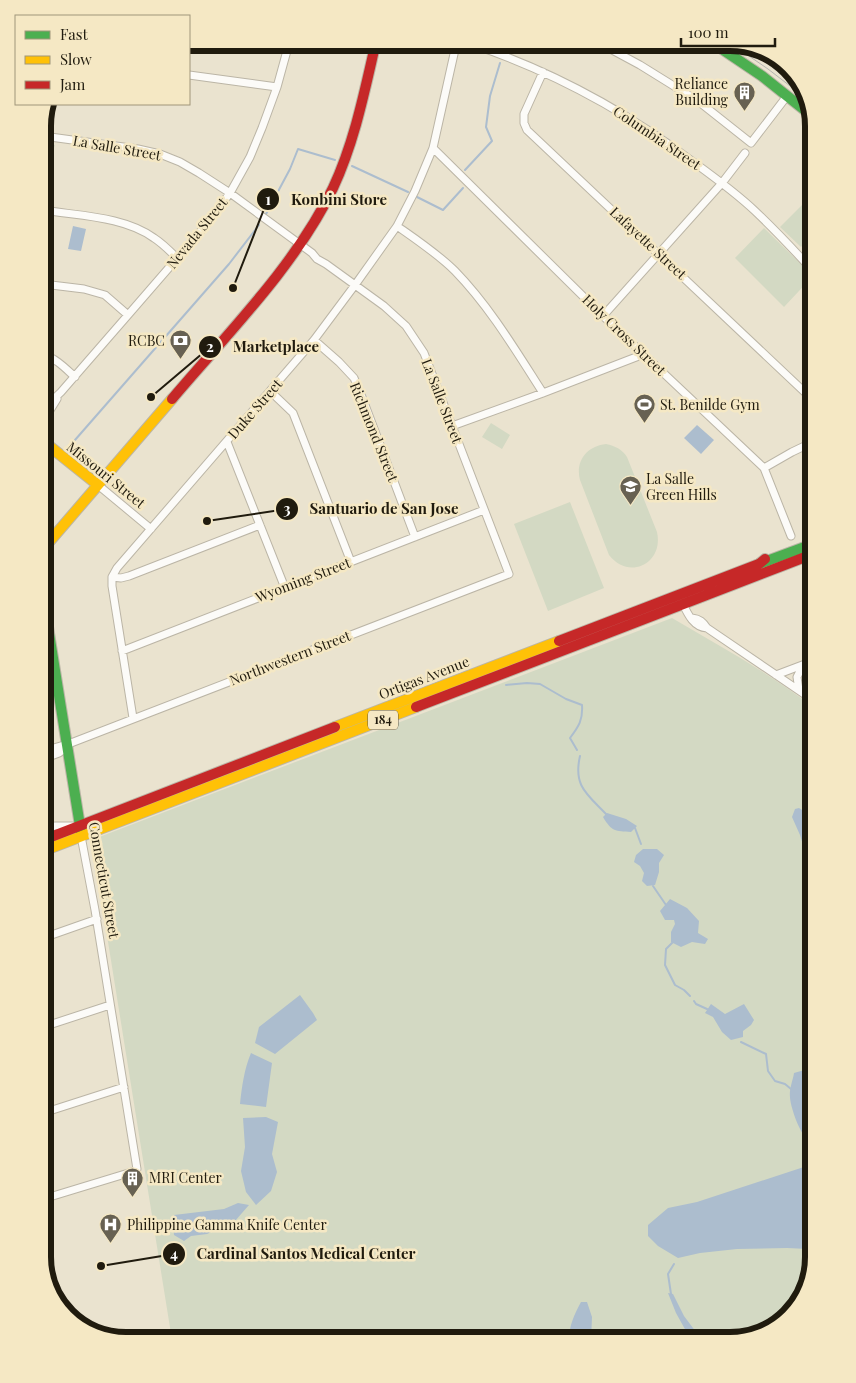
<svg xmlns="http://www.w3.org/2000/svg" width="856" height="1383" viewBox="0 0 856 1383" font-family="'Playfair Display',serif">
<style>
.green{fill:#d3d9c3}
.water{fill:#acbdce}
.lines{fill:none;stroke-linecap:round;stroke-linejoin:round}
.stream{stroke:#acbdce;stroke-width:2}
.street-casing{stroke:#bbb5a6;stroke-width:9}
.fast-casing{stroke:#bbb5a6;stroke-width:12}
.slow-casing{stroke:#bbb5a6;stroke-width:12}
.jam-casing{stroke:#bbb5a6;stroke-width:12}
.street{stroke:#fcfbf8;stroke-width:7}
.fast{stroke:#4caf50;stroke-width:10}
.slow{stroke:#ffc107;stroke-width:10}
.jam{stroke:#c62828;stroke-width:10}
.tram{stroke:#b5b4b0;stroke-width:1}
.labels{text-anchor:middle;stroke-width:5;stroke-linejoin:round;paint-order:stroke}
.shield{fill:#f5e8c4;stroke:#605845;stroke-width:1}
.shield-label{font-size:12px;font-weight:bold;fill:#201b0e}
.poi-label{font-size:14px;fill:#201b0e;stroke:#f5e8c4;text-anchor:start}
.street-label{font-size:14px;fill:#201b0e;stroke:#f5e8c4}
.rim{fill:none;stroke:#201b0e;stroke-width:6}
.leader{fill:none;stroke:#201b0e;stroke-width:2}
.callout-dot{fill:#201b0e;stroke:#f5e8c4;stroke-width:2}
.mark-label{font-size:15px;text-anchor:middle;font-weight:bold;fill:#fff}
.callout-label{font-size:15px;text-anchor:middle;font-weight:bold;fill:#201b0e;stroke:#f5e8c4;stroke-width:5;stroke-linejoin:round;paint-order:stroke}
</style>
<rect width="100%" height="100%" fill="#eae3cf"/>
<path class="green" d="M 43,143 L 55,145 L 47,168 L 43,191 Z
M 807,200 L 813,206 L 813,234 L 801,247 L 780,227 Z
M 764,228 L 813,276 L 784,307 L 735,258 Z
M 491,423 L 510,435 L 502,449 L 482,437 Z
M 606,444 C 615,446 622,449 627,457 L 657,532 C 664,563 629,581 609,555 L 580,480 C 575,461 587,446 606,444 Z
M 570,502 L 604,588 L 548,611 L 514,524 Z
M 672,618 C 720,646 769,673 813,707 L 813,1257 L 802,1299 L 767,1332 L 729,1340 L 172,1340 L 105,923 L 94,839 Z"/>
<path class="water" d="M 73,226 L 86,229 L 81,251 L 68,249 Z
M 697,425 L 714,440 L 701,454 L 684,438 Z
M 799,808 L 802,810 L 813,831 L 813,863 L 803,845 L 800,835 L 792,817 L 795,809 Z
M 607,813 L 626,819 L 637,826 L 631,832 C 615,831 612,832 603,817 Z
M 643,849 L 657,849 L 664,855 L 659,863 L 659,872 L 655,885 L 647,886 L 642,881 L 644,873 L 640,866 L 634,862 L 636,855 Z
M 670,899 L 687,908 L 699,921 L 698,933 L 708,939 L 705,944 L 692,942 L 681,947 L 671,942 L 671,932 L 675,924 L 674,920 L 665,920 L 660,911 Z
M 300,995 L 313,1013 L 317,1020 L 275,1054 L 255,1043 L 259,1027 Z
M 711,1004 L 725,1014 L 744,1004 L 754,1020 L 751,1025 L 743,1031 L 743,1037 L 731,1040 L 722,1032 L 713,1017 L 705,1013 Z
M 251,1053 L 272,1063 L 266,1107 L 240,1104 C 242,1086 244,1070 251,1053 Z
M 808,1069 L 813,1076 L 813,1134 L 806,1137 C 799,1132 790,1105 790,1097 C 789,1089 793,1080 794,1073 Z
M 266,1117 L 278,1122 L 272,1154 L 277,1172 L 271,1191 L 256,1205 L 246,1192 L 241,1171 L 245,1147 L 243,1118 Z
M 813,1164 L 813,1246 L 808,1249 L 787,1248 L 737,1249 L 700,1253 L 678,1258 L 658,1246 L 648,1236 L 648,1225 L 668,1208 L 697,1202 Z
M 238,1203 L 249,1205 L 235,1221 L 207,1234 L 191,1236 L 184,1241 L 174,1235 L 173,1224 L 174,1215 L 224,1209 Z
M 668,1293 L 673,1294 L 684,1316 L 696,1332 L 705,1340 L 691,1340 L 676,1313 Z
M 581,1302 L 587,1302 L 592,1317 L 591,1340 L 569,1340 C 569,1326 574,1315 581,1302 Z"/>
<g class="lines">
<path class="stream" d="M 507,47 L 507,45
M 352,166 L 408,192
M 465,170 L 492,141 L 486,127 L 490,96 L 500,63
M 417,197 L 443,210 L 463,188
M 266,214 L 290,169 L 298,149 L 335,160
M 68,448 L 229,264 L 259,225
M 506,685 L 527,683 L 540,684 L 566,699 L 582,705 C 583,720 579,726 570,738 L 577,750
M 580,756 C 573,786 587,794 606,814
M 635,828 L 641,844
M 653,886 L 666,905
M 673,942 L 666,949 L 665,965 L 675,985 L 684,990 L 690,996
M 694,1001 L 696,1004 L 707,1009
M 741,1042 L 766,1054 L 768,1071 L 775,1081 L 785,1084 L 791,1089
M 671,1294 L 668,1274 L 674,1264"/>
<defs>
<path id="street" d="M 601,44 L 640,65 L 698,101 L 751,143 L 787,96
M 474,45 C 554,72 625,111 692,161 C 714,177 735,192 755,211 C 775,230 794,250 813,271
M 543,72 L 524,114 L 524,123 L 527,130 L 813,400
M 189,75 L 277,87
M 433,148 L 603,316 L 764,468 L 791,536
M 43,210 C 78,216 124,216 154,238 C 162,243 170,251 177,258
M 397,226 C 417,240 438,254 455,271 C 490,307 516,351 543,393
M 43,284 L 84,289 L 105,295 L 128,315
M 603,316 L 722,183 L 745,153
M 314,340 L 339,362 L 354,378 L 362,397 L 415,537
M 43,355 C 56,358 65,368 75,377
M 270,391 L 293,413 L 351,562
M 43,409 L 61,392 L 128,315 L 206,225 L 230,193 L 250,157 L 262,128 L 277,87 L 288,47
M 43,420 L 49,412 L 57,399
M 452,426 L 543,393 L 644,354
M 227,442 L 285,588
M 764,468 L 792,452 L 813,442
M 98,485 L 151,529
M 112,577 L 121,578 L 129,576 L 260,525
M 683,604 C 688,615 694,627 707,628 L 813,700
M 692,618 C 700,619 703,622 707,628
M 122,651 L 484,510
M 776,675 L 813,661
M 799,690 L 797,677 L 803,665
M 133,718 L 112,586 L 112,577 L 117,568 L 314,340 L 355,285 L 397,226 L 415,191 L 433,148 L 456,45
M 43,751 L 71,743 L 509,574 L 424,353 L 406,326 L 384,306 L 326,264 L 317,259 L 312,253 L 230,193 L 199,173 L 180,162 L 160,154 L 138,149 L 43,136
M 43,759 L 59,753 L 69,745
M 43,829 L 55,826 L 72,826
M 43,938 L 97,919
M 43,1027 L 110,1005
M 43,1113 L 124,1087
M 43,1199 L 135,1171 L 137,1169 L 95,910 L 81,836"/>
<path id="fast" d="M 713,43 L 762,76 L 811,115
M 759,564 L 813,544
M 43,596 L 81,832"/>
<path id="slow" d="M 43,441 L 98,485
M 43,549 L 172,399
M 335,727 L 559,641
M 43,851 L 416,707"/>
<path id="jam" d="M 172,399 C 227,334 296,265 333,188 C 354,143 364,94 375,46
M 559,641 L 759,564 L 765,559
M 416,707 L 813,554
M 43,840 L 335,727"/>
</defs>
<use href="#street" class="street-casing"/>
<use href="#fast" class="fast-casing"/>
<use href="#slow" class="slow-casing"/>
<use href="#jam" class="jam-casing"/>
<use href="#street" class="street"/>
<use href="#fast" class="fast"/>
<use href="#slow" class="slow"/>
<use href="#jam" class="jam"/>
<path class="tram" d="M 730,43 L 768,69 L 807,99"/>
</g>
<defs>
<symbol id="building-pin" viewBox="-11 -11 22 30"><path d="M0 17L-7.5 6A9.5 9.5 0 1 1 7.5 6Z" fill="#676152" stroke="#f5e8c4"/><path d="M-4-6H4V6H1V3H-1V6H-4ZM-2.5-4.3h1.7v1.8h-1.7ZM.8-4.3h1.7v1.8H.8ZM-2.5-1h1.7V.8h-1.7ZM.8-1h1.7V.8H.8Z" fill="#fff"/></symbol>
<symbol id="bank-pin" viewBox="-11 -11 22 30"><path d="M0 17L-7.5 6A9.5 9.5 0 1 1 7.5 6Z" fill="#676152" stroke="#f5e8c4"/><path d="M-6-4H6V4H-6ZM0-2.3a2.3 2.3 0 1 0 0 4.6a2.3 2.3 0 1 0 0-4.6Z" fill="#fff"/></symbol>
<symbol id="stadium-pin" viewBox="-11 -11 22 30"><path d="M0 17L-7.5 6A9.5 9.5 0 1 1 7.5 6Z" fill="#676152" stroke="#f5e8c4"/><path d="M0-5a6.5 5 0 1 0 0 10a6.5 5 0 1 0 0-10ZM-3.5-1.8h7v3.6h-7Z" fill="#fff"/></symbol>
<symbol id="school-pin" viewBox="-11 -11 22 30"><path d="M0 17L-7.5 6A9.5 9.5 0 1 1 7.5 6Z" fill="#676152" stroke="#f5e8c4"/><path d="M0-5L7-2L0 1L-7-2ZM-4 1L0 2.5L4 1V4Q0 6-4 4Z" fill="#fff"/></symbol>
<symbol id="hospital-pin" viewBox="-11 -11 22 30"><path d="M0 17L-7.5 6A9.5 9.5 0 1 1 7.5 6Z" fill="#676152" stroke="#f5e8c4"/><path d="M-5-5h3v3.5h4V-5h3V5h-3V1.5h-4V5h-3Z" fill="#fff"/></symbol>
</defs>
<g fill-rule="evenodd">
<use href="#building-pin" x="732" y="80" width="25" height="34"/>
<use href="#bank-pin" x="168" y="328" width="25" height="34"/>
<use href="#stadium-pin" x="632" y="392" width="25" height="34"/>
<use href="#school-pin" x="618" y="474" width="25" height="34"/>
<use href="#building-pin" x="120" y="1166" width="25" height="34"/>
<use href="#hospital-pin" x="98" y="1212" width="25" height="34"/>
</g>
<g class="labels">
<rect class="shield" x="368" y="710.5" width="30" height="19" rx="4"/>
<g class="shield-label">
<text x="383" y="724">184</text>
</g>
<g class="poi-label">
<text x="728" y="89" text-anchor="end">Reliance<tspan x="728" dy="16">Building</tspan></text>
<text x="165" y="346" text-anchor="end">RCBC</text>
<text x="660" y="410">St. Benilde Gym</text>
<text x="646" y="484">La Salle<tspan x="646" dy="16">Green Hills</tspan></text>
<text x="149" y="1183">MRI Center</text>
<text x="127" y="1230">Philippine Gamma Knife Center</text>
</g>
<g class="street-label">
<text transform="translate(657 138) rotate(34)" y="5">Columbia Street</text>
<text transform="translate(117 148) rotate(10)" y="5">La Salle Street</text>
<text transform="translate(197 233) rotate(-51)" y="5">Nevada Street</text>
<text transform="translate(648 243) rotate(43)" y="5">Lafayette Street</text>
<text transform="translate(624 335) rotate(44)" y="5">Holy Cross Street</text>
<text transform="translate(442 401) rotate(69)" y="5">La Salle Street</text>
<text transform="translate(255 409) rotate(-49)" y="5">Duke Street</text>
<text transform="translate(374 432) rotate(68)" y="5">Richmond Street</text>
<text transform="translate(106 475) rotate(39)" y="5">Missouri Street</text>
<text transform="translate(303 580) rotate(-21)" y="5">Wyoming Street</text>
<text transform="translate(290 658) rotate(-21)" y="5">Northwestern Street</text>
<text transform="translate(424 678) rotate(-21)" y="5">Ortigas Avenue</text>
<text transform="translate(104 880) rotate(80)" y="5">Connecticut Street</text>
</g>
</g>
<path d="M0 0H856V1383H0ZM126 51H730A75 75 0 0 1 805 126V1257A75 75 0 0 1 730 1332H126A75 75 0 0 1 51 1257V126A75 75 0 0 1 126 51Z" fill="#f5e8c4" fill-rule="evenodd"/>
<path class="rim" d="M126 51H730A75 75 0 0 1 805 126V1257A75 75 0 0 1 730 1332H126A75 75 0 0 1 51 1257V126A75 75 0 0 1 126 51Z"/>
<path class="leader" d="M233 288L268 199M151 397L210 347M207 521L287 509M101 1266L174 1254"/>
<g class="callout-dot">
<circle cx="233" cy="288" r="5"/>
<circle cx="151" cy="397" r="5"/>
<circle cx="207" cy="521" r="5"/>
<circle cx="101" cy="1266" r="5"/>
<circle cx="268" cy="199" r="12"/>
<circle cx="210" cy="347" r="12"/>
<circle cx="287" cy="509" r="12"/>
<circle cx="174" cy="1254" r="12"/>
</g>
<g class="mark-label">
<text x="268" y="205">1</text>
<text x="210" y="352">2</text>
<text x="287" y="514">3</text>
<text x="174" y="1259">4</text>
</g>
<g class="callout-label">
<text x="339" y="205">Konbini Store</text>
<text x="276" y="352">Marketplace</text>
<text x="384" y="514">Santuario de San Jose</text>
<text x="306" y="1259">Cardinal Santos Medical Center</text>
</g>
<rect x="15" y="15" width="175" height="90" fill="#f5e8c4" stroke="#a0967b"/>
<rect x="25" y="31" width="25" height="8" fill="#4caf50" stroke="#a0967b"/>
<text x="60" y="40" font-size="15" fill="#201b0e">Fast</text>
<rect x="25" y="56" width="25" height="8" fill="#ffc107" stroke="#a0967b"/>
<text x="60" y="65" font-size="15" fill="#201b0e">Slow</text>
<rect x="25" y="81" width="25" height="8" fill="#c62828" stroke="#a0967b"/>
<text x="60" y="90" font-size="15" fill="#201b0e">Jam</text>
<path d="M681 38v8h94v-8" fill="none" stroke="#201b0e" stroke-width="2.5"/>
<text x="688" y="38" font-size="15" fill="#201b0e" stroke="#f5e8c4" stroke-width="4" paint-order="stroke">100 m</text>
</svg>
